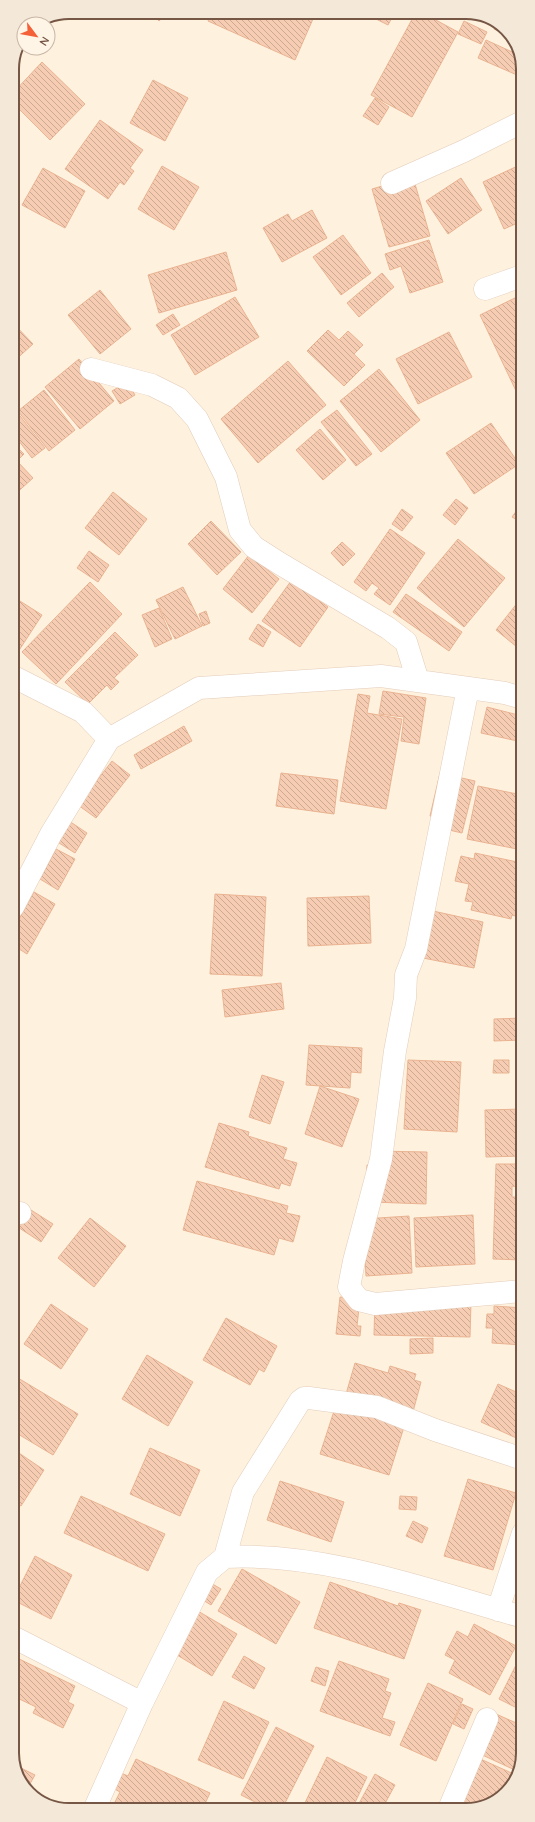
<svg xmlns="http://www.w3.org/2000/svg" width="535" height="1822" viewBox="0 0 535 1822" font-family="Quicksand,sans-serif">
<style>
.building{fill:url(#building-back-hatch);stroke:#eab392;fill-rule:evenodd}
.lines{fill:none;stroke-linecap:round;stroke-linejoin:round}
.minor-casing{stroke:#e3cdba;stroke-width:23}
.minor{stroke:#fff;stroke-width:22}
.rim{fill:none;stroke:#765644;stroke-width:2}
</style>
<defs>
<pattern id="building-back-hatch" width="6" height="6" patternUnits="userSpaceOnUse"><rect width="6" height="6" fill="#f6cdb3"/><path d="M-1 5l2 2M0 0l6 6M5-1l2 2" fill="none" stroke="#cca993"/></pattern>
</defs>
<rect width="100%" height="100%" fill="#fef1de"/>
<path class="building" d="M 152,12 L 169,12 L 159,21 Z
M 212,12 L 316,12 L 295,60 L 208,21 Z
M 362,12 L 395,12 L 388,25 Z
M 416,12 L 421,12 L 458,32 L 412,117 L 371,95 Z
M 464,21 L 487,32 L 481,44 L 458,34 Z
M 497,23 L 504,26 L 510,37 L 494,29 Z
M 486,40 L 521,56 L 522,64 L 517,75 L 478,58 Z
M 42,62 L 85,104 L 50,140 L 12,102 L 12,94 Z
M 153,80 L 188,98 L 165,141 L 130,123 Z
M 375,98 L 389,107 L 378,125 L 363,116 Z
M 100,120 L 143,150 L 130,168 L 134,171 L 124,185 L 120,182 L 108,199 L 65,169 Z
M 522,164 L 522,221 L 504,229 L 483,182 Z
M 162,166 L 199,187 L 174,230 L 138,209 Z
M 43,168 L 85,191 L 65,228 L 22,205 Z
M 413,177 L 430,236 L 389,247 L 372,189 Z
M 12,178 L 17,182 L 12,189 Z
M 461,178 L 482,210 L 448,234 L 426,201 Z
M 312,210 L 327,238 L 282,262 L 263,228 L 288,214 L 292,221 Z
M 343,235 L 371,273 L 341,295 L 313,257 Z
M 429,240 L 443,282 L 410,293 L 401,266 L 390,270 L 385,254 Z
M 226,252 L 237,290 L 159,313 L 148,275 Z
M 382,273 L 394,287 L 359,317 L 347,303 Z
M 100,290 L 131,329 L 100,354 L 68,315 Z
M 521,295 L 522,296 L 522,408 L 517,397 L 521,395 L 520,392 L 517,393 L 480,315 Z
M 235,297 L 259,337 L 195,375 L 171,335 Z
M 173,314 L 180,325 L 163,335 L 156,325 Z
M 12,322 L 33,344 L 12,363 Z
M 328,330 L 339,340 L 348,331 L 363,345 L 354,354 L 365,365 L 344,386 L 307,351 Z
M 449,332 L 472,377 L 418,404 L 396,359 Z
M 79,359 L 114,401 L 80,429 L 45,387 Z
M 288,361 L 326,405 L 258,463 L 221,419 Z
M 379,369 L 420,420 L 381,452 L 340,401 Z
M 127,382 L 135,395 L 120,404 L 112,391 Z
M 44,390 L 75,430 L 49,451 L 18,411 Z
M 337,410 L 372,454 L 356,466 L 321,422 Z
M 17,412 L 45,448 L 32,458 L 12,432 L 12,415 Z
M 491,423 L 519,464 L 474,494 L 446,453 Z
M 320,429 L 346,460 L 323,480 L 296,450 Z
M 12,442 L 24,454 L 17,461 L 33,478 L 12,497 Z
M 113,492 L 147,519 L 119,555 L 85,528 Z
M 456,499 L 468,508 L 455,525 L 443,515 Z
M 522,503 L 522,523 L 512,517 Z
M 402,509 L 413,517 L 402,531 L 392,524 Z
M 211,521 L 241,552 L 217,575 L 188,544 Z
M 390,529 L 425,553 L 390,605 L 374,594 L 379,588 L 372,583 L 366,591 L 354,582 Z
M 458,539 L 505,578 L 464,627 L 417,588 Z
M 342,542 L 355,554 L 343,566 L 331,553 Z
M 89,551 L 109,565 L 98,582 L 77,568 Z
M 249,555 L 279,579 L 252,613 L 223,589 Z
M 291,581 L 328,607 L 300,647 L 262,621 Z
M 90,582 L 122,614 L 56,684 L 22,652 Z
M 183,587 L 202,626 L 175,639 L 156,600 Z
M 406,594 L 462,632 L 449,651 L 393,612 Z
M 12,596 L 42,615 L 16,655 L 12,653 Z
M 522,597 L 522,651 L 496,630 Z
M 159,608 L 172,639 L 155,647 L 142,615 Z
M 206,611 L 210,623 L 203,626 L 199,614 Z
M 258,624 L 271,632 L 263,647 L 249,639 Z
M 115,632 L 138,655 L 114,678 L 119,682 L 111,690 L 107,685 L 88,704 L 65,682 Z
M 383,691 L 426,698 L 419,744 L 401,741 L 404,717 L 379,714 Z
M 358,694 L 370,696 L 367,713 L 402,719 L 386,809 L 340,801 Z
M 487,707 L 522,716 L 522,742 L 481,733 Z
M 184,726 L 192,741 L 141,769 L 134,755 Z
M 112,761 L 130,775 L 96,818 L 78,805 Z
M 281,773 L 338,780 L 334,814 L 276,806 Z
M 440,773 L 475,781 L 462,833 L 432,826 L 435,817 L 430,816 Z
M 478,786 L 522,795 L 522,823 L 517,849 L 467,839 Z
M 69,821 L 87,833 L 75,853 L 56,841 Z
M 56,849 L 75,859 L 58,890 L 40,879 Z
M 475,853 L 522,863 L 522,918 L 512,915 L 511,919 L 471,910 L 473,902 L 465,901 L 469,884 L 455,881 L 461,856 L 474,859 Z
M 34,892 L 55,904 L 27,954 L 13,945 L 13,930 Z
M 215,894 L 266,897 L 262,976 L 210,974 Z
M 369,896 L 371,943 L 308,946 L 307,898 Z
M 433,911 L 483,922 L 474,968 L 423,958 Z
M 13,964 L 19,968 L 13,977 Z
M 281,983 L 284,1009 L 225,1017 L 222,990 Z
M 523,1018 L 523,1040 L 494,1041 L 494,1019 Z
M 309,1045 L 362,1048 L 361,1073 L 351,1072 L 350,1088 L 306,1085 Z
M 408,1060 L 461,1062 L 457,1132 L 404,1129 Z
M 494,1060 L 509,1060 L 509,1073 L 493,1073 Z
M 262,1075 L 284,1082 L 270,1124 L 249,1117 Z
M 320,1086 L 359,1099 L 342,1147 L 305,1134 Z
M 523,1109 L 523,1156 L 486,1157 L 485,1110 Z
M 219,1123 L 249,1132 L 248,1136 L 287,1148 L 283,1159 L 297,1163 L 290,1186 L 281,1183 L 279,1189 L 205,1167 Z
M 374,1151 L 427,1152 L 426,1204 L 372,1202 L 366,1183 L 367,1165 L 374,1165 Z
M 496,1164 L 523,1164 L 523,1260 L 493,1259 ZM 512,1186 L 517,1187 L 516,1197 L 512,1197 Z
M 197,1181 L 288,1206 L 286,1213 L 300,1216 L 293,1242 L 279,1238 L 274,1255 L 183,1230 Z
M 20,1203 L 53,1224 L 41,1242 L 13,1224 Z
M 473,1215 L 475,1264 L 416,1267 L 414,1218 Z
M 409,1216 L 412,1273 L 366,1276 L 363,1219 Z
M 90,1218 L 126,1246 L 94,1287 L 58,1258 Z
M 340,1297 L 360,1299 L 357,1326 L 361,1326 L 360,1336 L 336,1334 Z
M 375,1300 L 471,1302 L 470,1337 L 374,1335 Z
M 51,1304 L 88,1329 L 61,1369 L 24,1344 Z
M 494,1306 L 523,1308 L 523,1345 L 492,1343 L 493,1328 L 486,1328 L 487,1314 L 494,1314 Z
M 226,1318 L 277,1346 L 264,1372 L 259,1369 L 250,1385 L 203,1360 Z
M 433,1338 L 433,1353 L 410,1354 L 410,1339 Z
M 147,1355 L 193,1382 L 168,1426 L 122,1399 Z
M 355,1363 L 388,1373 L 390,1366 L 416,1374 L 414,1380 L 421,1382 L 411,1419 L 344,1401 Z
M 13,1375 L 78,1414 L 53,1455 L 13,1431 Z
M 498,1384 L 523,1395 L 523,1441 L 481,1422 Z
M 336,1405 L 404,1427 L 389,1475 L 320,1454 Z
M 150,1448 L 200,1470 L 180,1516 L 130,1494 Z
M 13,1449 L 44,1470 L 21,1506 L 13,1501 Z
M 468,1479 L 516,1493 L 493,1570 L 444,1556 Z
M 280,1481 L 344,1502 L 331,1542 L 267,1520 Z
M 81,1496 L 165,1534 L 148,1571 L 64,1533 Z
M 400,1496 L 417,1497 L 416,1510 L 399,1509 Z
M 413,1521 L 428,1528 L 422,1543 L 406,1536 Z
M 35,1556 L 72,1575 L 51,1619 L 13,1600 Z
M 242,1569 L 300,1602 L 276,1644 L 218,1611 Z
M 204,1579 L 221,1589 L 211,1605 L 195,1595 Z
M 330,1582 L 398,1606 L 399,1603 L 421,1610 L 404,1659 L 314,1628 Z
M 191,1607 L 237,1634 L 212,1676 L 167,1649 Z
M 474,1624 L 516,1646 L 490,1695 L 449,1673 L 455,1660 L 445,1655 L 457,1631 L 468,1637 Z
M 523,1641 L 523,1656 L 516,1652 Z
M 13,1656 L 75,1686 L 68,1702 L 74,1705 L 63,1728 L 33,1713 L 36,1707 L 13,1696 Z
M 244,1656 L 265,1668 L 254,1689 L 232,1677 Z
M 520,1657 L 523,1659 L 523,1711 L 499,1699 Z
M 339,1661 L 389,1679 L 385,1691 L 391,1693 L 382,1718 L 395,1722 L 390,1736 L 320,1711 Z
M 316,1667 L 329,1671 L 325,1686 L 311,1681 Z
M 428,1683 L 463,1699 L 436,1761 L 400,1745 Z
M 224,1701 L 269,1722 L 243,1779 L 198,1760 Z
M 462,1704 L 473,1709 L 464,1729 L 453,1724 Z
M 496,1714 L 523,1726 L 523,1754 L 517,1771 L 478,1753 Z
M 276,1727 L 314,1746 L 282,1809 L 269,1809 L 241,1795 Z
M 327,1757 L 367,1777 L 352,1809 L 307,1809 L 303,1807 Z
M 476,1757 L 516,1775 L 511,1788 L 478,1809 L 458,1809 Z
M 136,1759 L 210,1793 L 202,1810 L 126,1810 L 114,1804 L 120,1792 L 113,1788 L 121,1773 L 128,1776 Z
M 19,1767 L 35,1775 L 27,1789 L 17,1771 Z
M 375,1774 L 395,1785 L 382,1809 L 356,1809 Z"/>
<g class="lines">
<defs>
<path id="minor" d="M 392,183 L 464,151 L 522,122
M 485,289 L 522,276
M 91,369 L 152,385 L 178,398 L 197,419 L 226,477 L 240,530 L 254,547 L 279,563 L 388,628 L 406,642 L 418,681
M 12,676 L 83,712 L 109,739
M 468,688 L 416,949 L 406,975 L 405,998 L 395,1051 L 381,1159 L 354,1261 L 349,1287 L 359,1300 L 375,1304 L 523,1291
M 13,907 L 51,834 L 109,739 L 199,688 L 381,676 L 505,693 L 522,698
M 13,1213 L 20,1213
M 225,1557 C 324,1552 428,1590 523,1617
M 498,1610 L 523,1533
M 13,1637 L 142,1703
M 449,1809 L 487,1719
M 94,1810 L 142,1703 L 207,1572 L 225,1557 L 243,1492 L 300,1401 L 304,1398 L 309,1398 L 377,1407 L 435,1430 L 523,1459"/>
</defs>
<use href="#minor" class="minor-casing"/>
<use href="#minor" class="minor"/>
</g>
<path d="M0 0H535V1822H0ZM69 19H466A50 50 0 0 1 516 69V1753A50 50 0 0 1 466 1803H69A50 50 0 0 1 19 1753V69A50 50 0 0 1 69 19Z" fill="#f4e8d9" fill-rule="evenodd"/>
<path class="rim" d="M69 19H466A50 50 0 0 1 516 69V1753A50 50 0 0 1 466 1803H69A50 50 0 0 1 19 1753V69A50 50 0 0 1 69 19Z"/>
<g transform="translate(36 36) rotate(122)"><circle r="19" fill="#fff5e6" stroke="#c8b5a5"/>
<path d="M0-3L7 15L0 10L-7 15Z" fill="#f46038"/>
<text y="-6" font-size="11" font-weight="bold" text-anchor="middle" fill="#765644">N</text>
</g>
</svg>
